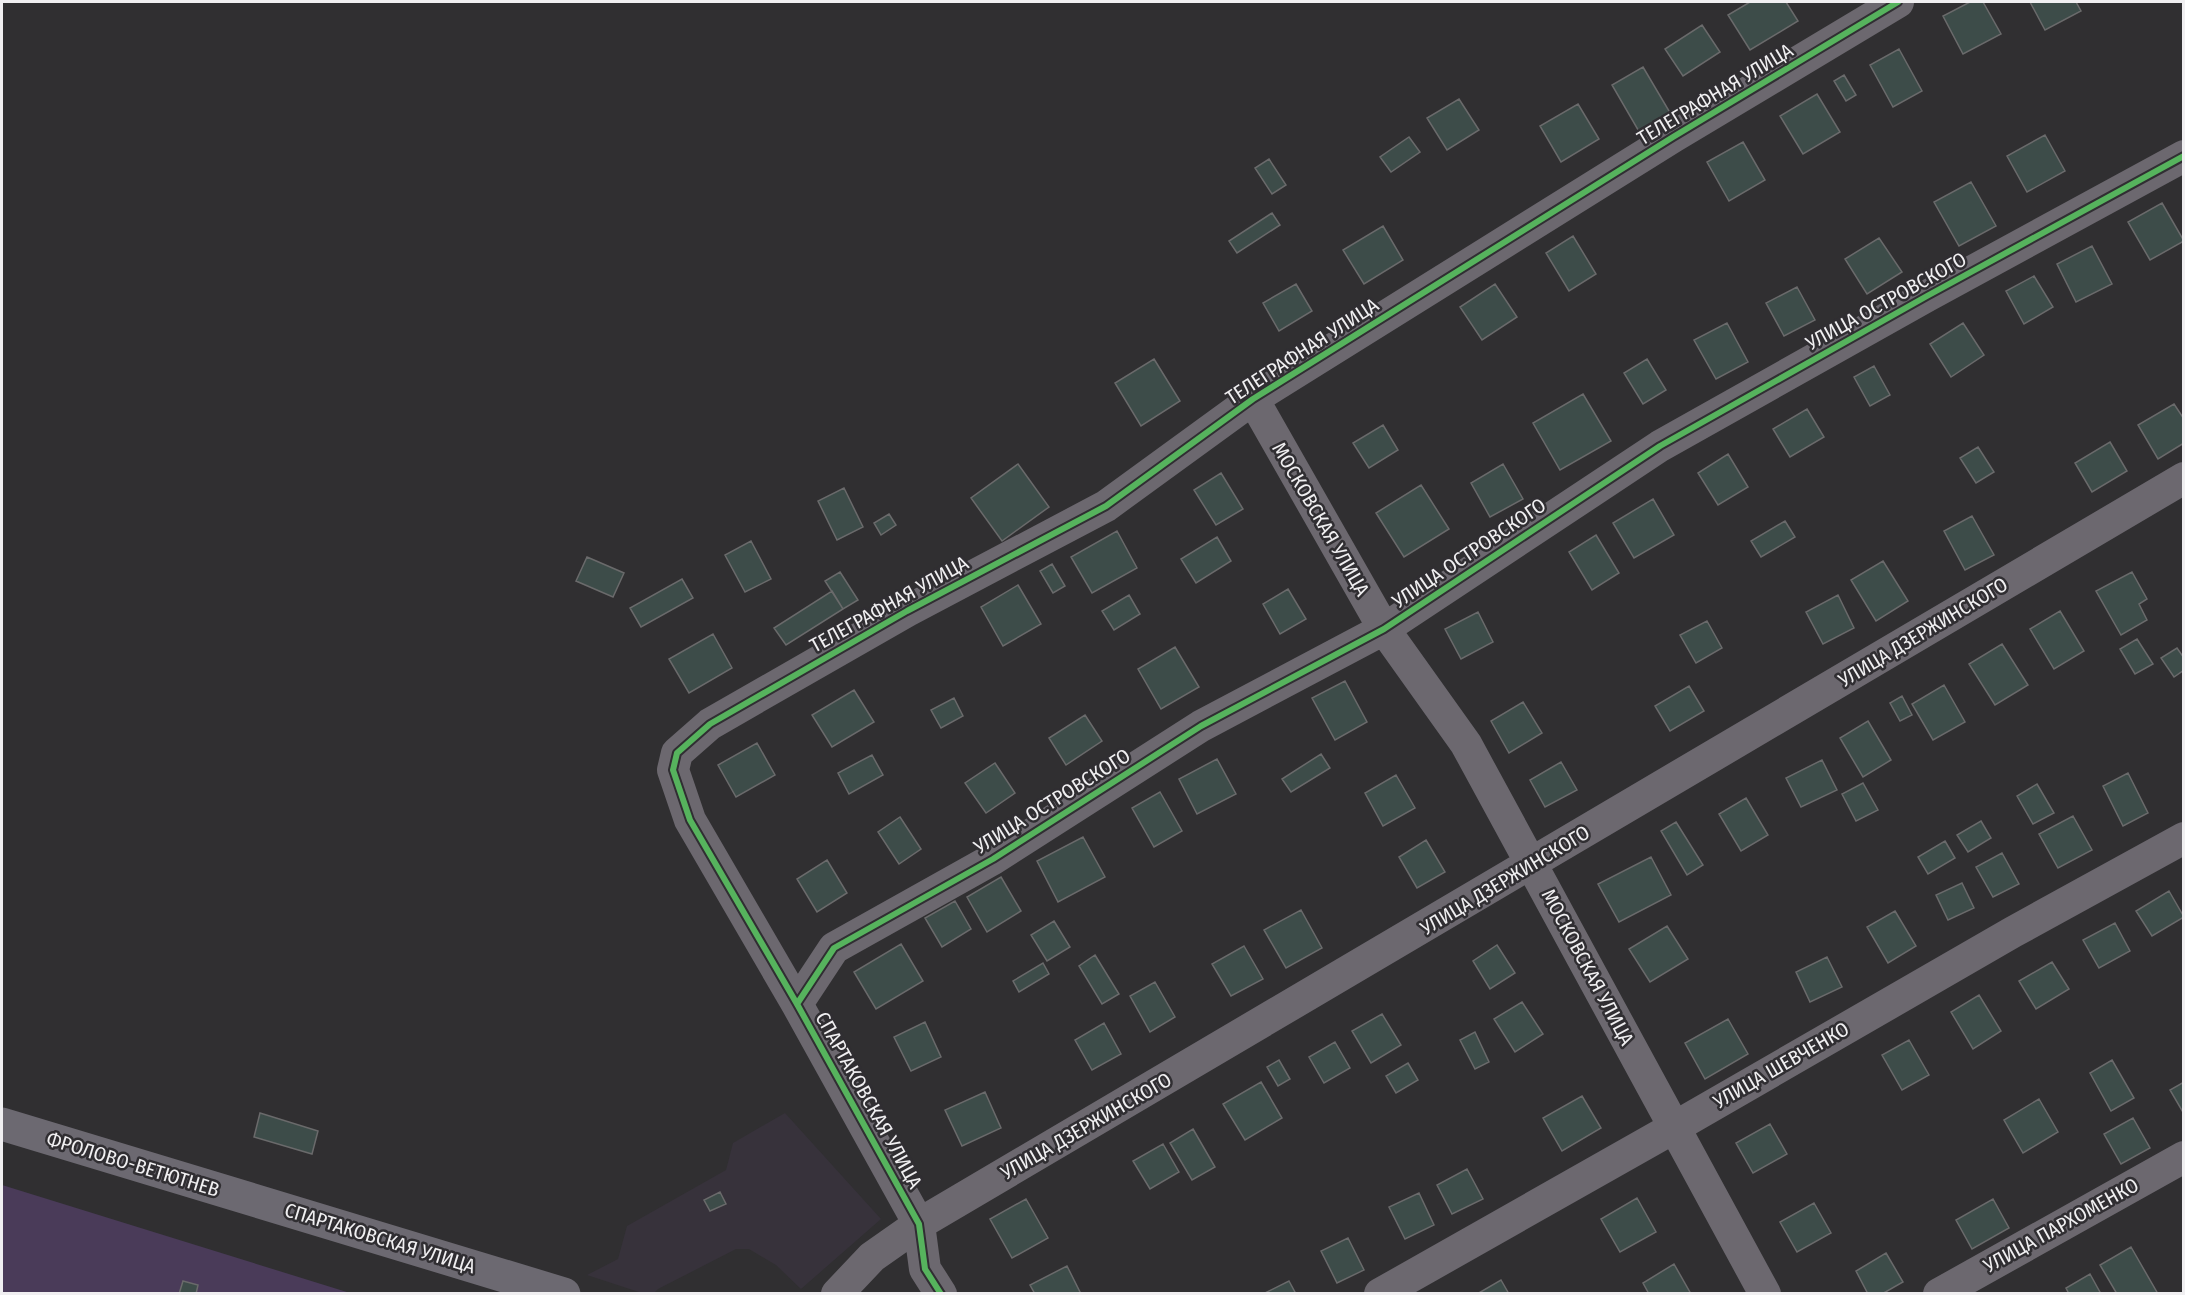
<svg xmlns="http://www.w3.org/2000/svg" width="2185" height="1295" viewBox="0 0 2185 1295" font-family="'Fira Sans Condensed',sans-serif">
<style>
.built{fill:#37323b}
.green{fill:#4a3b59}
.building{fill:#3d4c49;stroke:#6a6a6b;stroke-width:1.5}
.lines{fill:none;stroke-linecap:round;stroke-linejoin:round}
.minor{stroke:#6c686f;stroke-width:32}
.major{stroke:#6c6971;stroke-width:33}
.cycleway-casing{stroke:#302e32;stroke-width:10}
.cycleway{stroke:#56b35d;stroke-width:6}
.labels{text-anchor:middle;stroke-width:5;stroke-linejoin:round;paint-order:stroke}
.street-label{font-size:20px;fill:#f0eff1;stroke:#302e32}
</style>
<rect width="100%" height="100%" fill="#302f31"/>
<path class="built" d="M 785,1113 L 881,1219 L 801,1289 L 776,1265 L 749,1249 L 736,1249 L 658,1289 L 654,1293 L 642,1293 L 587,1275 L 618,1259 L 627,1226 L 726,1170 L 733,1143 Z"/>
<path class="green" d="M 2,1185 L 350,1293 L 2,1293 Z"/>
<path class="building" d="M 1750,2 L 1786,2 L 1798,21 L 1750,50 L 1728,15 Z
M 1970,2 L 1983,2 L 2001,34 L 1963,54 L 1943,16 Z
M 2030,2 L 2076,2 L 2081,11 L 2045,30 Z
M 1702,25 L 1720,52 L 1683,76 L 1665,49 Z
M 1899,49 L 1922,91 L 1893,107 L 1870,65 Z
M 1643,67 L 1672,116 L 1641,135 L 1612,85 Z
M 1844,75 L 1856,95 L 1846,101 L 1834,81 Z
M 1817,94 L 1840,132 L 1803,154 L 1780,116 Z
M 1459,99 L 1479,130 L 1447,150 L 1427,118 Z
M 1578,104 L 1599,139 L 1561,162 L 1540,126 Z
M 2045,135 L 2065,171 L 2027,192 L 2007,156 Z
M 1409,137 L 1420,152 L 1391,172 L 1380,157 Z
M 1743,142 L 1765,180 L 1729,201 L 1707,162 Z
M 1269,159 L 1286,185 L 1272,194 L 1255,168 Z
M 1971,182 L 1996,226 L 1959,246 L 1934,202 Z
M 2162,203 L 2184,241 L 2150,260 L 2128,222 Z
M 1272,213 L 1280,225 L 1237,253 L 1229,241 Z
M 1383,226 L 1403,260 L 1364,284 L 1343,250 Z
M 1573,236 L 1596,274 L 1569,291 L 1546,253 Z
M 1879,238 L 1902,272 L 1867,294 L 1845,259 Z
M 2092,246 L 2112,284 L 2076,302 L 2057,264 Z
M 2034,276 L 2053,307 L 2024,324 L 2006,291 Z
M 1296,284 L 1312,311 L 1279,331 L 1263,303 Z
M 1495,284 L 1517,317 L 1482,340 L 1460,307 Z
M 1797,287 L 1815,320 L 1784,336 L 1766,303 Z
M 1727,323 L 1748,362 L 1716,379 L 1694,340 Z
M 1963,323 L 1984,355 L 1951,377 L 1930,344 Z
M 1154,359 L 1180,401 L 1141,426 L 1115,383 Z
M 1647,359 L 1666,390 L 1643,404 L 1624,373 Z
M 1874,366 L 1890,395 L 1870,406 L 1854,377 Z
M 1583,394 L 1611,441 L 1560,470 L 1533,423 Z
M 2174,404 L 2184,419 L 2184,443 L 2158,459 L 2138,425 Z
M 1807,409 L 1824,437 L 1790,457 L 1773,429 Z
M 1383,425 L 1398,450 L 1369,468 L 1353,443 Z
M 2110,442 L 2127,471 L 2092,492 L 2075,463 Z
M 1978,447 L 1994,472 L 1976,483 L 1960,458 Z
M 1728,454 L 1748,487 L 1718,505 L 1698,473 Z
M 1018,464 L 1049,507 L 1002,541 L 971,498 Z
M 1503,464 L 1523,499 L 1490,517 L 1471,483 Z
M 1221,473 L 1243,509 L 1216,525 L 1194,490 Z
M 1421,485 L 1449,529 L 1404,557 L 1376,513 Z
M 844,488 L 863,527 L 837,540 L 818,501 Z
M 1653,499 L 1674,535 L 1634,558 L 1613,523 Z
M 889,514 L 896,525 L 881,535 L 874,523 Z
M 1972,516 L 1994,555 L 1965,570 L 1944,531 Z
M 1785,521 L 1795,537 L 1761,557 L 1751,541 Z
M 1117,531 L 1137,568 L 1092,593 L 1071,557 Z
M 1596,535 L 1619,573 L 1592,590 L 1569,552 Z
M 1217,537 L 1231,561 L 1196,583 L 1181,559 Z
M 751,541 L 771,579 L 745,592 L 725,555 Z
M 587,557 L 624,573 L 613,597 L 576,581 Z
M 1883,561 L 1908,601 L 1876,621 L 1851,580 Z
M 1052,564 L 1065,586 L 1053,593 L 1040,571 Z
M 840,572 L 858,600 L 843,609 L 825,581 Z
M 2132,572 L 2147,599 L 2139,604 L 2147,620 L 2121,635 L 2096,591 Z
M 682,579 L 693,598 L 641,627 L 630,608 Z
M 1018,585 L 1041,624 L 1003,646 L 981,607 Z
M 1288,589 L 1306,619 L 1280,634 L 1263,604 Z
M 832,591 L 843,609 L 786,645 L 774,628 Z
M 1129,595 L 1140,614 L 1114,630 L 1102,611 Z
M 1838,595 L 1854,628 L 1823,644 L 1806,612 Z
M 2060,611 L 2084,651 L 2054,669 L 2030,629 Z
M 1478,612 L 1493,642 L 1461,659 L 1445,629 Z
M 1707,621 L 1722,648 L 1696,663 L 1680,635 Z
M 713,634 L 732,668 L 689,693 L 669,659 Z
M 2137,639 L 2153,664 L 2135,674 L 2120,649 Z
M 2002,644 L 2028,685 L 1995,705 L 1969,664 Z
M 1175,647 L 1199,687 L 1161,709 L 1138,669 Z
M 2177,648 L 2184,658 L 2184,670 L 2174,677 L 2161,658 Z
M 1345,681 L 1367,722 L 1335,740 L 1312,698 Z
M 1944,685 L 1965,722 L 1933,740 L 1912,704 Z
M 1689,686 L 1704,711 L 1670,731 L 1655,706 Z
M 854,690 L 874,722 L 832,747 L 812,715 Z
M 1902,696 L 1912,715 L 1900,721 L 1890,703 Z
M 954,698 L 963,716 L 941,728 L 931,710 Z
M 1523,702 L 1542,733 L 1509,753 L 1491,721 Z
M 1085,715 L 1102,741 L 1066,765 L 1049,738 Z
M 1868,721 L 1891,760 L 1863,777 L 1840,738 Z
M 757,743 L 775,775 L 736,797 L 718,765 Z
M 1321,754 L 1330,768 L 1291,792 L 1282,779 Z
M 872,755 L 883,775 L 849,794 L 838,773 Z
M 1217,759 L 1236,794 L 1197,814 L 1179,779 Z
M 1822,760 L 1837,790 L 1801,807 L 1786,778 Z
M 1561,762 L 1577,790 L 1545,807 L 1530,780 Z
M 995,763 L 1015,793 L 986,813 L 965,783 Z
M 2128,773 L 2148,813 L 2123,826 L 2103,786 Z
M 1396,775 L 1415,808 L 1383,826 L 1365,793 Z
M 1863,783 L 1878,810 L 1856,821 L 1842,794 Z
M 2037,784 L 2054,813 L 2033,824 L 2017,796 Z
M 1160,792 L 1182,831 L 1154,847 L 1132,808 Z
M 1746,798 L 1768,835 L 1741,851 L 1719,814 Z
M 2073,816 L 2092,850 L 2058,868 L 2039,834 Z
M 900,817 L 921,849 L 899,864 L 878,832 Z
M 1981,821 L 1991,838 L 1968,852 L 1957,835 Z
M 1676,822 L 1703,865 L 1687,875 L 1661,831 Z
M 1083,837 L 1105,877 L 1058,902 L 1037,861 Z
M 1426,840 L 1445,872 L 1417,888 L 1399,857 Z
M 1945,841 L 1955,858 L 1928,874 L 1918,857 Z
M 2002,853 L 2019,884 L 1993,897 L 1976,867 Z
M 1651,857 L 1671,895 L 1619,922 L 1598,884 Z
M 827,860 L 847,893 L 817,912 L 797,879 Z
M 1001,877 L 1021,911 L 987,932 L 967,897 Z
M 1962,883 L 1974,908 L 1948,920 L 1936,895 Z
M 2169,891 L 2184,917 L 2152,936 L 2136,911 Z
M 955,901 L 971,929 L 942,947 L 925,918 Z
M 1301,910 L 1322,948 L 1286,968 L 1264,930 Z
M 1895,911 L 1916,946 L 1888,963 L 1867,927 Z
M 1054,921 L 1070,947 L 1047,961 L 1031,935 Z
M 2115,923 L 2130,951 L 2099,968 L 2083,940 Z
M 1667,926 L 1688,959 L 1650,982 L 1629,949 Z
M 901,944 L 923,981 L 876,1009 L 854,972 Z
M 1497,945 L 1515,973 L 1490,989 L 1473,961 Z
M 1244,946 L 1263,979 L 1231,996 L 1212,964 Z
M 1095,955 L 1119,994 L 1102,1004 L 1079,966 Z
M 1827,957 L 1842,987 L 1810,1002 L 1796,972 Z
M 2052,962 L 2069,989 L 2036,1009 L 2019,981 Z
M 1043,963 L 1049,974 L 1019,992 L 1013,981 Z
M 1155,982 L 1175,1017 L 1150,1032 L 1130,996 Z
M 1979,995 L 2001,1031 L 1973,1049 L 1951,1012 Z
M 1522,1002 L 1543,1034 L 1515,1052 L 1494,1019 Z
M 1382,1014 L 1401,1045 L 1371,1063 L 1352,1031 Z
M 1728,1019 L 1748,1054 L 1705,1079 L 1685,1043 Z
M 925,1022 L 941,1057 L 911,1071 L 894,1037 Z
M 1104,1023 L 1121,1054 L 1092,1070 L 1075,1040 Z
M 1475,1032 L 1489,1062 L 1475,1069 L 1460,1040 Z
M 1909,1040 L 1929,1075 L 1902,1090 L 1882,1055 Z
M 1335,1042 L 1350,1068 L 1324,1083 L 1309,1057 Z
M 1279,1060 L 1290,1079 L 1278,1086 L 1267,1067 Z
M 2112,1060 L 2134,1098 L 2111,1111 L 2090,1073 Z
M 1408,1063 L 1418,1080 L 1396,1093 L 1386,1076 Z
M 1261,1082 L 1282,1118 L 1245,1140 L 1223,1104 Z
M 2184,1082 L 2184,1114 L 2170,1090 Z
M 985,1092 L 1001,1128 L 962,1146 L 945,1110 Z
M 1582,1096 L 1601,1128 L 1562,1151 L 1543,1118 Z
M 2039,1099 L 2058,1132 L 2023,1153 L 2004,1120 Z
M 260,1113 L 318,1131 L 312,1154 L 254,1137 Z
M 2133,1118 L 2150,1148 L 2121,1164 L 2104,1134 Z
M 1770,1124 L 1787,1154 L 1753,1173 L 1736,1143 Z
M 1193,1129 L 1215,1167 L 1192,1180 L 1170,1143 Z
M 1163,1144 L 1179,1172 L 1150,1189 L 1133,1161 Z
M 1467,1169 L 1483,1199 L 1452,1214 L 1437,1185 Z
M 720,1192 L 726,1204 L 710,1211 L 704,1200 Z
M 1419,1193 L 1434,1225 L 1405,1239 L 1389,1207 Z
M 1637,1198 L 1656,1232 L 1620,1252 L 1601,1219 Z
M 1026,1199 L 1048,1238 L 1012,1258 L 990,1219 Z
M 1993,1199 L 2009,1228 L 1972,1249 L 1956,1220 Z
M 1814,1203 L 1831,1233 L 1797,1252 L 1780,1222 Z
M 1348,1238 L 1364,1270 L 1337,1283 L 1321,1251 Z
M 2131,1247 L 2158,1294 L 2117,1294 L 2100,1265 Z
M 1886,1253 L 1903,1282 L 1882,1294 L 1868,1294 L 1856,1271 Z
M 1674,1264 L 1691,1294 L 1649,1294 L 1643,1283 Z
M 1067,1266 L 1081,1294 L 1035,1294 L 1030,1285 Z
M 2090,1274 L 2101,1294 L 2069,1294 L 2066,1288 Z
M 1501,1280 L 1509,1294 L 1477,1294 Z
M 183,1281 L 198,1285 L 196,1294 L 179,1294 Z
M 1289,1281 L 1296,1294 L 1263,1294 Z"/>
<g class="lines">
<path class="minor" d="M 1253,399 L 1384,629 L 1466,744 L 1765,1294
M 797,1004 L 834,948 L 993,859 L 1201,726 L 1384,629 L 1660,446 L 1927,296 L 2184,156
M 837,1294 L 872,1257 L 919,1224 L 2184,478
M 941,1294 L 925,1269 L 919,1224 L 797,1004 L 690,820 L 673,770 L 677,753 L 710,724 L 907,611 L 1106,506 L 1253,399 L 1673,137 L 1898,2
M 1380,1294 L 1675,1127 L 2013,932 L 2184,838
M 1939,1294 L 2184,1157"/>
<path class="major" d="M 2,1124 L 564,1294"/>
<defs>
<path id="cycleway" d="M 797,1004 L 834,948 L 993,859 L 1201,726 L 1384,629 L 1660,446 L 1927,296 L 2184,156
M 941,1294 L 925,1269 L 919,1224 L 797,1004 L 690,820 L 673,770 L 677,753 L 710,724 L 907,611 L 1106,506 L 1253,399 L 1673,137 L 1898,2"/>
</defs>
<use href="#cycleway" class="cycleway-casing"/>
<use href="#cycleway" class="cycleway"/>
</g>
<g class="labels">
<g class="street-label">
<text transform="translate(1715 94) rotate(-31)" y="7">ТЕЛЕГРАФНАЯ УЛИЦА</text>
<text transform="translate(1886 301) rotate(-29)" y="7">УЛИЦА ОСТРОВСКОГО</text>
<text transform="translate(1302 351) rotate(-33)" y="7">ТЕЛЕГРАФНАЯ УЛИЦА</text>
<text transform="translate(1321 519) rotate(60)" y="7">МОСКОВСКАЯ УЛИЦА</text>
<text transform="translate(1469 553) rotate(-34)" y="7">УЛИЦА ОСТРОВСКОГО</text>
<text transform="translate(889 604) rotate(-29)" y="7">ТЕЛЕГРАФНАЯ УЛИЦА</text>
<text transform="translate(1923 632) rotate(-31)" y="7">УЛИЦА ДЗЕРЖИНСКОГО</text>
<text transform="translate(1052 801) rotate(-32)" y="7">УЛИЦА ОСТРОВСКОГО</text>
<text transform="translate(1505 880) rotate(-31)" y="7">УЛИЦА ДЗЕРЖИНСКОГО</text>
<text transform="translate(1588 967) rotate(62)" y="7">МОСКОВСКАЯ УЛИЦА</text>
<text transform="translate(1781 1065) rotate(-30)" y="7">УЛИЦА ШЕВЧЕНКО</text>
<text transform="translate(869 1100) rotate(61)" y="7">СПАРТАКОВСКАЯ УЛИЦА</text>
<text transform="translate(1086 1126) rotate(-30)" y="7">УЛИЦА ДЗЕРЖИНСКОГО</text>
<text transform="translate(133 1164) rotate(17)" y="7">ФРОЛОВО-ВЕТЮТНЕВ</text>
<text transform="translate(2061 1225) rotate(-29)" y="7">УЛИЦА ПАРХОМЕНКО</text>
<text transform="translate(380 1238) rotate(17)" y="7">СПАРТАКОВСКАЯ УЛИЦА</text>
</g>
</g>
<rect width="2185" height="1295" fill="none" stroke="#f0eff1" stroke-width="6"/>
</svg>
